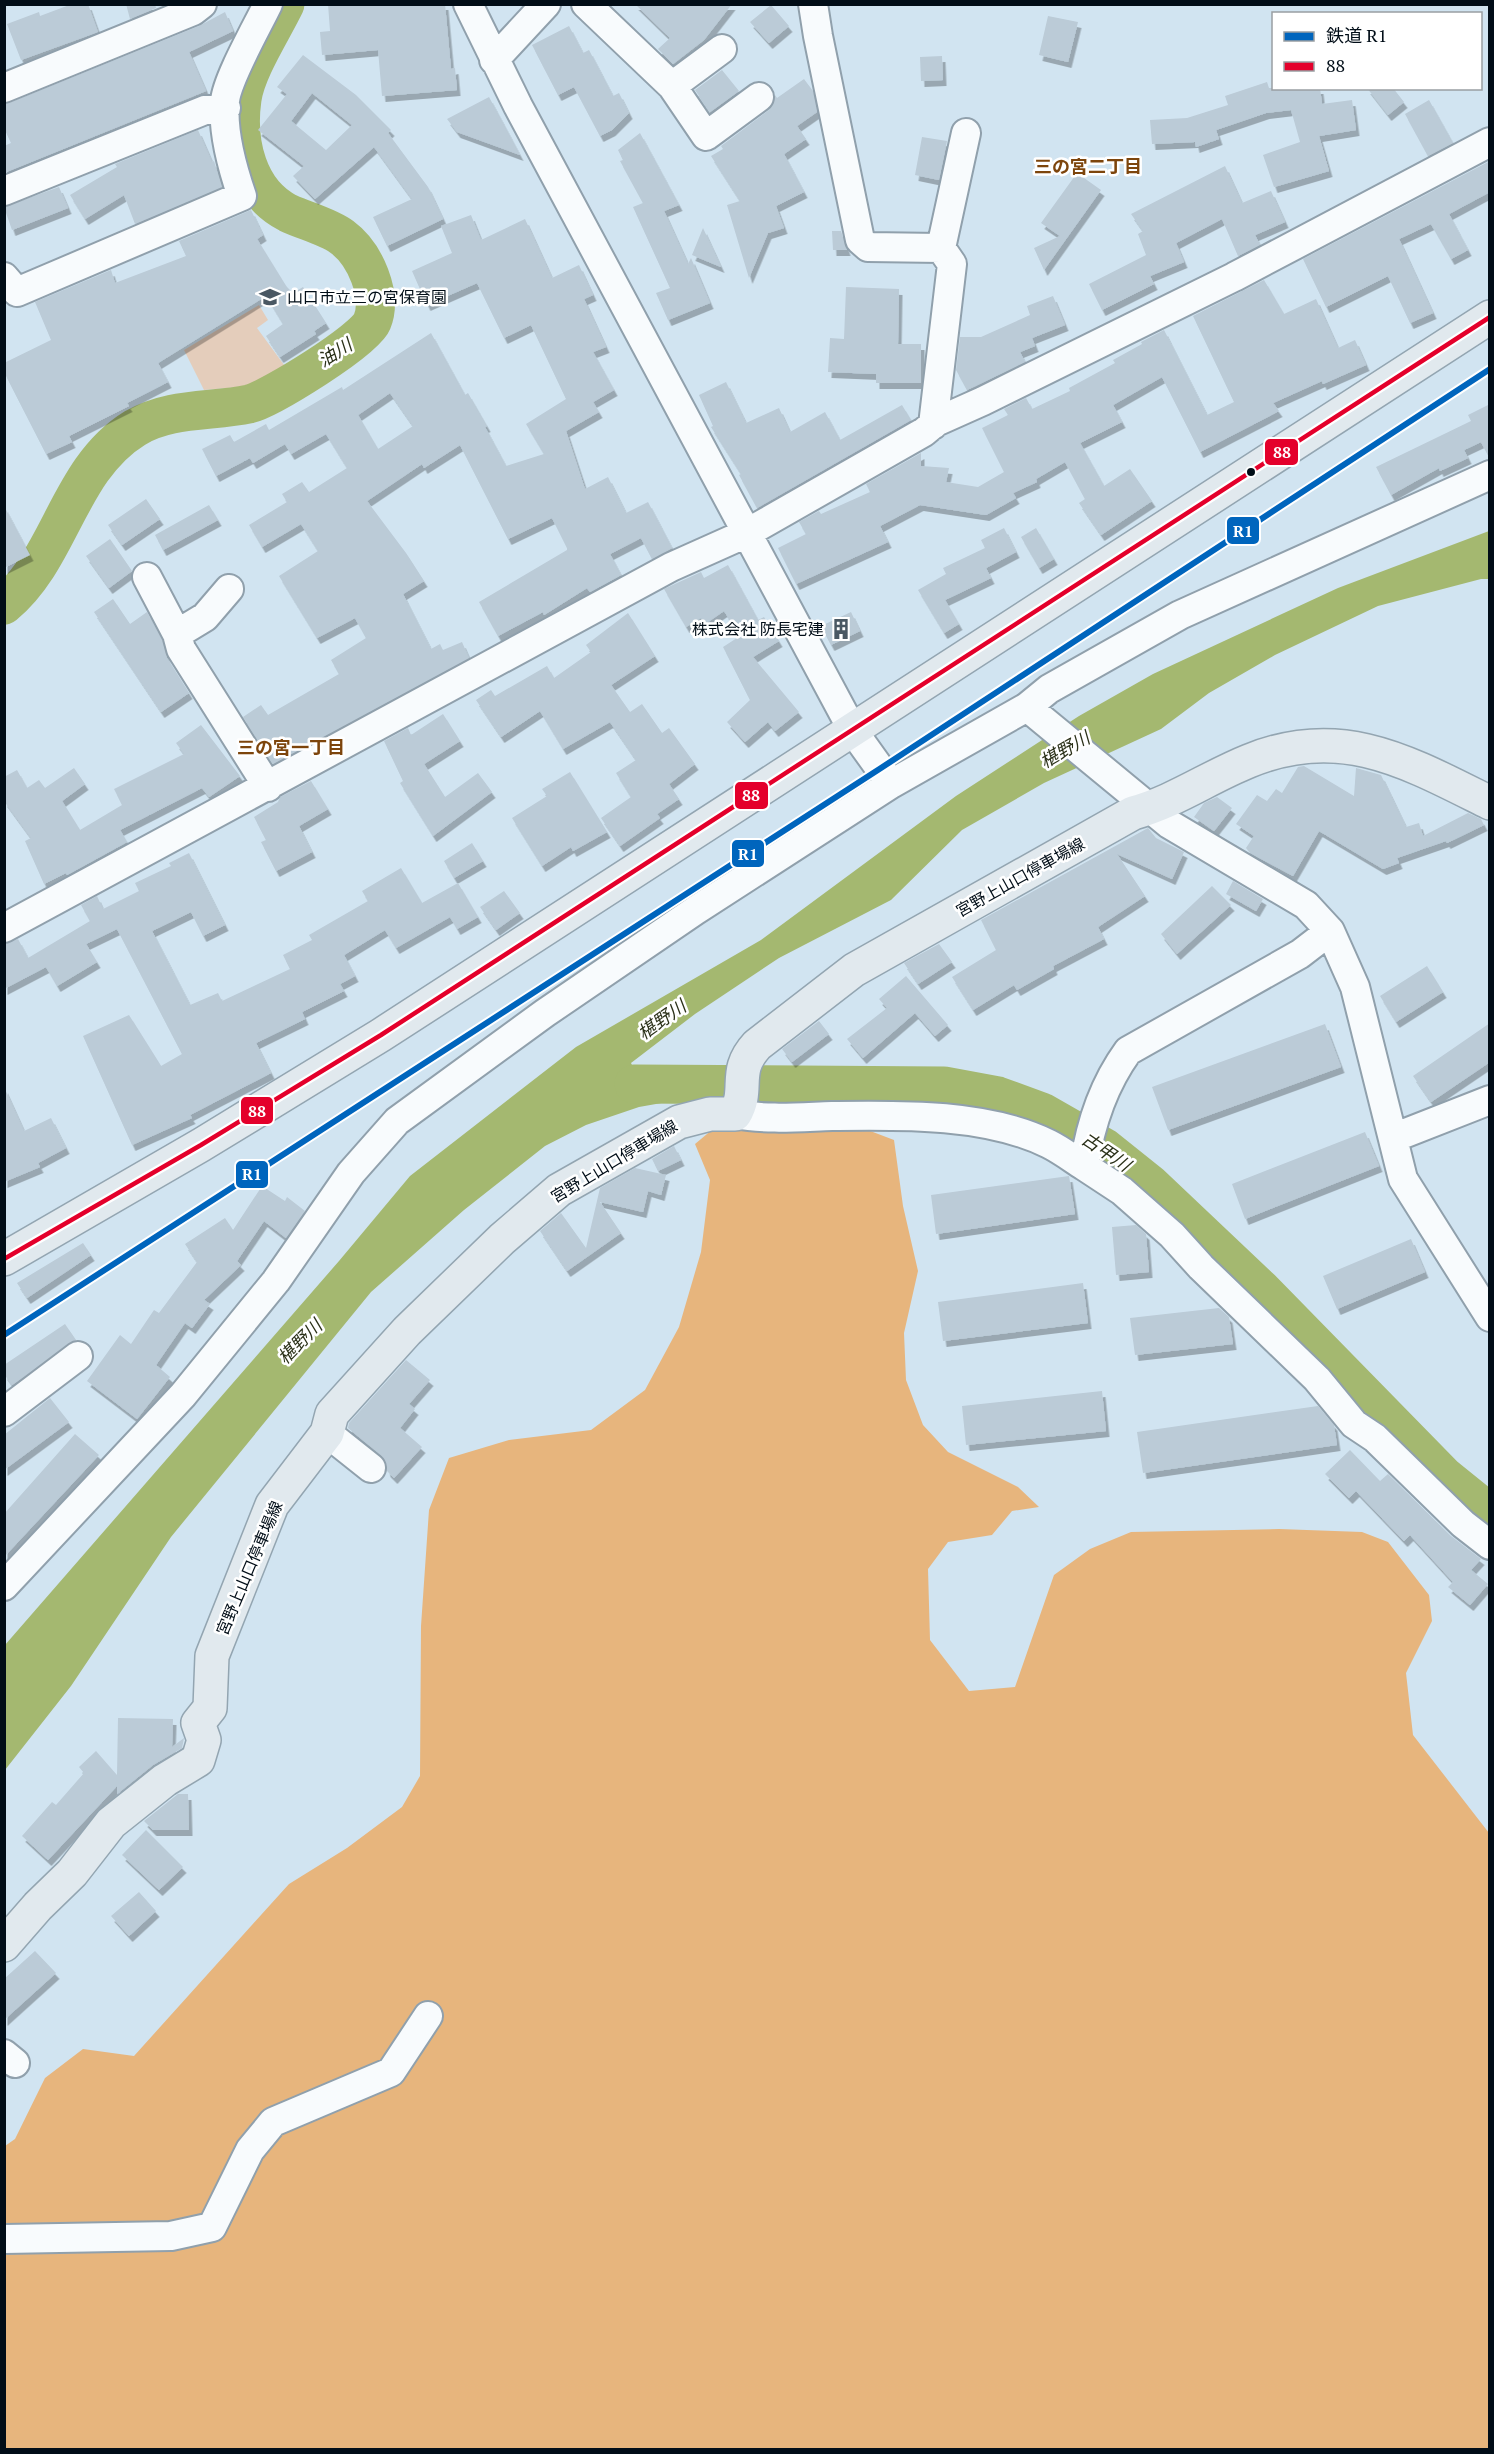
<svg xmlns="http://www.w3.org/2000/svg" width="1494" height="2454" viewBox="0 0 1494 2454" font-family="'PT Serif','Noto Sans JP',serif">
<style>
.green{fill:#e4cdbb}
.forest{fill:#e7b57d}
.water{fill:#a4b870}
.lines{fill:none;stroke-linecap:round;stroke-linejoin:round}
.river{stroke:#a4b870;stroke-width:39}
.building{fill:#bbcbd7;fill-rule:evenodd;filter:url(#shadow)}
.minor-casing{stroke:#90a0ac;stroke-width:32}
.major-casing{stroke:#93a5b1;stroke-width:36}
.minor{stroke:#f8fbfd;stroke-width:28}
.major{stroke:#e1e9ee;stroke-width:33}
.bus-1-casing{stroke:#fff;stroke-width:9}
.bus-1{stroke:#e4002b;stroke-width:4.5}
.rail-1-casing{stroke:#fff;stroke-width:10}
.rail-1{stroke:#0065bd;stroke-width:6}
.bus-dot{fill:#010d17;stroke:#fff;stroke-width:2}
.labels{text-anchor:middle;stroke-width:5;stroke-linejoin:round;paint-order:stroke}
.poi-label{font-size:16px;fill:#010d17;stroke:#fff;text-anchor:start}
.street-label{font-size:16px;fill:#010d17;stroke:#fff}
.neighbourhood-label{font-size:18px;font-weight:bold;fill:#7d450c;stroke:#fff}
.water-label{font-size:18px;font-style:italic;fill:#2b3119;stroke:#fff}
.line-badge{stroke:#fff;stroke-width:2}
.badge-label{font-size:16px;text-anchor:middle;font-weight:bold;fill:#fff}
</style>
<defs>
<filter id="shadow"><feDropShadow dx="3.5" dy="6" stdDeviation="0" flood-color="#0004"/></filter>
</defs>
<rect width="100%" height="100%" fill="#d1e4f1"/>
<path class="green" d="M 259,305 L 268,320 L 257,328 L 287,369 L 251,386 L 204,390 L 184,350 Z"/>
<path class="forest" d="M 713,1129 L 865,1129 L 894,1140 L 903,1206 L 918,1271 L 904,1333 L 906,1380 L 923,1425 L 948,1452 L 1018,1487 L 1039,1507 L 1012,1511 L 992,1535 L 948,1542 L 928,1569 L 930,1640 L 969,1691 L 1015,1687 L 1054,1575 L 1090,1549 L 1131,1532 L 1279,1529 L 1362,1532 L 1388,1542 L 1429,1595 L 1432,1621 L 1406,1673 L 1413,1735 L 1489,1833 L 1489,2449 L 5,2450 L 5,2146 L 15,2139 L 45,2078 L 83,2049 L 134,2056 L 289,1884 L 347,1848 L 402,1807 L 420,1776 L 421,1626 L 429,1510 L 449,1458 L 509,1440 L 591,1430 L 645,1390 L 679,1327 L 701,1252 L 710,1180 L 695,1144 Z"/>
<path class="water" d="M 1489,531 L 1489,579 L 1481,579 L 1378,606 L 1275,655 L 1209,693 L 1161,729 L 1044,783 L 962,830 L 891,900 L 779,958 L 695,1014 L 631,1063 L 639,1080 L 680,1081 L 701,1096 L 639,1107 L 586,1125 L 545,1146 L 464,1210 L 371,1292 L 171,1537 L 71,1686 L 5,1770 L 5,1645 L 339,1261 L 410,1176 L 576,1047 L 761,940 L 956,796 L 1079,716 L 1153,674 L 1338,588 Z"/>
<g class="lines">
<path class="river" d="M 4,605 C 61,558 68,469 135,428 C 170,407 211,412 249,404 C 270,399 365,340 372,322 C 383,295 365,254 342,237 C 327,226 305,221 288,213 C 247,192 236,142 242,99 C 246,70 272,31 285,4
M 634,1084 L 944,1086 L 998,1096 L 1042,1112 L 1105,1148 L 1150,1184 L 1261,1289 L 1444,1476 L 1490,1513"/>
</g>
<path class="building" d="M 72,4 L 88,4 L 98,32 L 21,60 L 7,24 L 39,12 L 40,16 Z
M 126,4 L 155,4 L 156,8 L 130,19 Z
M 328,4 L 445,4 L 451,69 L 455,68 L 457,90 L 382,96 L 378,50 L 322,55 L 320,32 L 330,31 Z
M 635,4 L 732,4 L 704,40 L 673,64 L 658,49 L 670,38 Z
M 771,5 L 789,26 L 769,43 L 750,22 Z
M 225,12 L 233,31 L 189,52 L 206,91 L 4,173 L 4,146 L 11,143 L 4,128 L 4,105 L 199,26 Z
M 1048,16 L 1078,22 L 1068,62 L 1039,55 Z
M 569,26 L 583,53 L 589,50 L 613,96 L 619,93 L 629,113 L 612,130 L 600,136 L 574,87 L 558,95 L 532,45 Z
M 303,55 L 356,95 L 391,130 L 388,133 L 428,187 L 443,219 L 387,246 L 373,217 L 412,199 L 374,147 L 315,199 L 293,176 L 304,166 L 258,130 L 287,94 L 277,87 ZM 312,93 L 352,125 L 326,150 L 291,121 Z
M 942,56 L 943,80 L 921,81 L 920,57 Z
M 722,70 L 739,91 L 710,112 L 695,90 Z
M 804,79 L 813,91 L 817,112 L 797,126 L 806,139 L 784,154 L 804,192 L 776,206 L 784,228 L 768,233 L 749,278 L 727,205 L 740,201 L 711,156 L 723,149 L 721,146 L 769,110 L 775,95 L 777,98 Z
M 1267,82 L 1269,88 L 1320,88 L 1322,104 L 1352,100 L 1356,130 L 1319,136 L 1329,171 L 1274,187 L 1263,155 L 1300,142 L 1291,110 L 1266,113 L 1216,130 L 1219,139 L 1196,147 L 1195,142 L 1152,144 L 1150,120 L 1187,118 L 1228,105 L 1225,96 Z
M 1367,88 L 1393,88 L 1404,102 L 1388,115 Z
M 489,97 L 503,123 L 520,155 L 457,132 L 447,119 Z
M 1429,100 L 1453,143 L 1428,156 L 1405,114 Z
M 198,130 L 212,162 L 214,161 L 222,187 L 135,224 L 124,195 L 85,219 L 70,195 L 117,167 L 115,164 Z
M 640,133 L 679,205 L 664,211 L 688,264 L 691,258 L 710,303 L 668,320 L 656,293 L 670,288 L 633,207 L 643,203 L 620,161 L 623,160 L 618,150 Z
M 922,137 L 947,141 L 939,180 L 915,175 Z
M 1490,161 L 1490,192 L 1449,214 L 1468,250 L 1451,259 L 1431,224 L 1399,239 L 1433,313 L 1410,323 L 1388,276 L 1326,307 L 1303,259 Z
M 1225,166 L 1242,203 L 1271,191 L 1285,222 L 1255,235 L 1260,245 L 1238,256 L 1222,219 L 1176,243 L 1184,262 L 1150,276 L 1154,284 L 1102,310 L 1089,284 L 1146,255 L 1138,234 L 1143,231 L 1131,214 Z
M 1077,173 L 1101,190 L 1044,270 L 1034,248 L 1060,236 L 1041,223 Z
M 59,187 L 68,208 L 12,230 L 4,207 Z
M 251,210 L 263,235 L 257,239 L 286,286 L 293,293 L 303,287 L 326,323 L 314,331 L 316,334 L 280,357 L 266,336 L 283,324 L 266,296 L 158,363 L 168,382 L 127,403 L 129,406 L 69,436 L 72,442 L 46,454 L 4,372 L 4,363 L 51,340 L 35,302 L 111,270 L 115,283 L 186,256 L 179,241 Z
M 471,215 L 481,240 L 525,219 L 552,278 L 579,265 L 593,295 L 584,299 L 606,347 L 593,352 L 614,390 L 593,402 L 599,412 L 566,431 L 585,489 L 608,477 L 626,513 L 648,502 L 672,548 L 652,559 L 641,538 L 610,554 L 621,575 L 590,592 L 587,588 L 544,615 L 543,612 L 498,636 L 479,602 L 567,550 L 567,548 L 552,518 L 508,539 L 460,445 L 424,468 L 422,464 L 367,501 L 406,553 L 424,581 L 403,594 L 431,649 L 440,644 L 443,650 L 462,642 L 469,658 L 273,764 L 243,717 L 261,705 L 268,715 L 339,674 L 331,660 L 366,638 L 355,618 L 317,638 L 279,576 L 318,551 L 301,524 L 262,547 L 249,525 L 287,502 L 282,494 L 302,482 L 309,492 L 347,468 L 326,434 L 291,454 L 285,444 L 253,463 L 250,458 L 216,476 L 202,449 L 230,435 L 234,442 L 266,424 L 269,430 L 342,387 L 343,390 L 431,333 L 465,395 L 468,393 L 487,426 L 485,427 L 506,466 L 544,454 L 526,424 L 566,399 L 531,325 L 504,338 L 477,283 L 427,305 L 412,271 L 452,253 L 441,226 ZM 390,393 L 413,426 L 378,449 L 358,415 Z
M 703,228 L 721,267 L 692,255 Z
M 832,231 L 841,231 L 847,250 L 833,250 Z
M 1264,280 L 1284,314 L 1316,299 L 1338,348 L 1355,340 L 1366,365 L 1323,384 L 1322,381 L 1273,403 L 1279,411 L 1200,452 L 1162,377 L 1113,405 L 1122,422 L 1080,443 L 1104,486 L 1130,469 L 1152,501 L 1101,535 L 1079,503 L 1085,499 L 1065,462 L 1036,479 L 1037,482 L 1013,493 L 1016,498 L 986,515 L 920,505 L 880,526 L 888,542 L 796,584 L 778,548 L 806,534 L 799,522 L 819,511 L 821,514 L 870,492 L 866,484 L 921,453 L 921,466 L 949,468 L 946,482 L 978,487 L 1004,472 L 982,428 L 1008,415 L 1004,409 L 1026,398 L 1032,409 L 1070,391 L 1069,388 L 1115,363 L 1113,360 L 1142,344 L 1141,342 L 1164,330 L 1207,415 L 1234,402 L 1193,316 Z
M 846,287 L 899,289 L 898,344 L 921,344 L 921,383 L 876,383 L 876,374 L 828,372 L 830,338 L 844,339 Z
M 1053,296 L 1065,325 L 1032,338 L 1035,346 L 1020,352 L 1025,362 L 967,390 L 956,370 L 960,337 L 981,337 L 1030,315 L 1027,306 Z
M 726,382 L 746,423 L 779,408 L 790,432 L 825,412 L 840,440 L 902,405 L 911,420 L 757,508 L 739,475 L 741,474 L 711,427 L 713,426 L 699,395 Z
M 1490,404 L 1490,459 L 1481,442 L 1464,450 L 1468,458 L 1440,471 L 1439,468 L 1391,495 L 1376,467 L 1471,421 L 1468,415 Z
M 146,499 L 160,519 L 122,545 L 108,525 Z
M 209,505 L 218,520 L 163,550 L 155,535 Z
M 4,506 L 30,555 L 4,568 Z
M 1004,528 L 1016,552 L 986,568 L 991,578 L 945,600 L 959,624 L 944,633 L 918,590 L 946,574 L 943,568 L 985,548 L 981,540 Z
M 1036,528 L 1054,559 L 1039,568 L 1021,537 Z
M 110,539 L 132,571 L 109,588 L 86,556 Z
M 728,565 L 758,620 L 764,617 L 779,641 L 753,657 L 799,712 L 775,731 L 768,722 L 745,742 L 727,722 L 750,700 L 723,647 L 740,636 L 724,611 L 705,624 L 701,618 L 686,627 L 664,589 L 701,572 L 704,578 Z
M 113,599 L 130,624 L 147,612 L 162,640 L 167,658 L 189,693 L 161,712 L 94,612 Z
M 851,612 L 860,631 L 831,645 L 821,626 Z
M 628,613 L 655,656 L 611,685 L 630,712 L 642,704 L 662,733 L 669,728 L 695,764 L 669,784 L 679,799 L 657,814 L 660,818 L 620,846 L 601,818 L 631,797 L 616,773 L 636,760 L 610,722 L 563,749 L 540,711 L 501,737 L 476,700 L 491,690 L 495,696 L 547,666 L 554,678 L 591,652 L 586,645 Z
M 443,714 L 460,741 L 424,764 L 445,797 L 478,773 L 492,792 L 433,836 L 400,783 L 403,781 L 384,741 L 408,728 L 411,735 Z
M 201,725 L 240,776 L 209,797 L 202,788 L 120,830 L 127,842 L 67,875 L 66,873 L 44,884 L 25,841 L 31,838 L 4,801 L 4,777 L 17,770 L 27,788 L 39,780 L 45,788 L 74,768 L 85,784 L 62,801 L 80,830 L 122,805 L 114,789 L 184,754 L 176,743 Z
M 1304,766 L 1354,796 L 1356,768 L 1381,775 L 1406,827 L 1419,823 L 1423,836 L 1468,813 L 1481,819 L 1484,825 L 1447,843 L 1446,841 L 1397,858 L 1399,863 L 1383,869 L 1319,831 L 1293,876 L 1250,853 L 1246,848 L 1254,836 L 1236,824 L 1257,795 L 1267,801 L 1276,789 L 1282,793 L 1298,767 Z
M 570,772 L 607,832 L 573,851 L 571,847 L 542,866 L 512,818 L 547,796 L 542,789 Z
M 311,781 L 328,809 L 299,826 L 312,852 L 276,871 L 261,842 L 266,840 L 254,817 L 278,802 L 280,797 Z
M 1217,797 L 1232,808 L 1214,831 L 1194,817 L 1204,803 Z
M 1148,828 L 1156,838 L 1184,852 L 1172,879 L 1117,854 L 1145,896 L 1098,927 L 1104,939 L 1053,966 L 1054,969 L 1017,990 L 1014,985 L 973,1010 L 952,977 L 996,950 L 981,920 Z
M 472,843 L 483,861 L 454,878 L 444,861 Z
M 189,853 L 225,925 L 203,936 L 191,912 L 152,931 L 190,1005 L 218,993 L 222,1001 L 290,969 L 283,955 L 312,940 L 309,935 L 368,901 L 362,891 L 401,868 L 422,903 L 458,883 L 478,917 L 457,929 L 450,917 L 396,948 L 385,930 L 344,955 L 355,976 L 340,984 L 344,991 L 302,1012 L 305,1019 L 256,1043 L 271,1073 L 190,1115 L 192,1118 L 132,1145 L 83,1036 L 129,1015 L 161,1066 L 182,1054 L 117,929 L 86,944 L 97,962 L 57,986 L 46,967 L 4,989 L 4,944 L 18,939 L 28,958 L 90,921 L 81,905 L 97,896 L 103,909 L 139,891 L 135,883 L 171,866 L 169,863 Z
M 1233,881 L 1263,899 L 1256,911 L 1226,894 Z
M 1212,886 L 1231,905 L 1177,954 L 1161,934 Z
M 504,891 L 520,913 L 496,930 L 480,907 Z
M 939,944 L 952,962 L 918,984 L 904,963 Z
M 1427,966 L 1443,992 L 1396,1022 L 1380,996 Z
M 906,976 L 948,1025 L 935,1036 L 915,1013 L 863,1058 L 847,1039 L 887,1008 L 879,999 Z
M 819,1021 L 829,1034 L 792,1062 L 782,1049 Z
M 1490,1023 L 1490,1062 L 1431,1102 L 1413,1076 Z
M 1325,1024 L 1341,1067 L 1168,1130 L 1152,1087 Z
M 4,1087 L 24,1131 L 51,1118 L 66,1148 L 38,1163 L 40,1167 L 4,1182 Z
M 1365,1132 L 1379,1166 L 1245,1219 L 1232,1184 Z
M 674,1146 L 681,1160 L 658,1171 L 652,1159 Z
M 635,1168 L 666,1175 L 661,1195 L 648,1191 L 643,1212 L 600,1202 L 621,1233 L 567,1271 L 540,1231 L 561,1213 L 586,1248 L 600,1188 Z
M 1069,1176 L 1075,1214 L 936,1234 L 931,1195 Z
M 262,1186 L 285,1201 L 287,1197 L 305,1211 L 286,1238 L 264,1221 L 237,1261 L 241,1265 L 204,1300 L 210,1304 L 192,1328 L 185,1323 L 156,1365 L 170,1377 L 137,1419 L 87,1381 L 120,1335 L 131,1344 L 154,1310 L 159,1313 L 197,1262 L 185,1244 L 225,1218 L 233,1230 Z
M 1136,1225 L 1146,1234 L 1149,1272 L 1116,1275 L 1112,1227 Z
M 1411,1239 L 1425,1272 L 1337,1309 L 1323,1276 Z
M 83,1243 L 91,1255 L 27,1298 L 17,1283 Z
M 1083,1283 L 1088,1323 L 943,1341 L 938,1302 Z
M 1219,1308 L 1229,1317 L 1233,1344 L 1135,1355 L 1130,1318 Z
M 65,1324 L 76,1340 L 12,1385 L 4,1374 L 4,1365 Z
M 406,1360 L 430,1380 L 409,1404 L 415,1409 L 400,1428 L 422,1447 L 394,1478 L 387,1471 L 386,1463 L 382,1456 L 348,1428 L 349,1423 Z
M 1102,1391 L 1106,1431 L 966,1445 L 962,1406 Z
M 50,1398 L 69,1422 L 4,1470 L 4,1435 Z
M 1318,1406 L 1334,1425 L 1337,1445 L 1143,1473 L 1137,1432 Z
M 75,1434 L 99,1455 L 4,1557 L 4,1514 Z
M 1350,1450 L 1380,1481 L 1388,1474 L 1451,1536 L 1481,1559 L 1471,1570 L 1488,1584 L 1470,1605 L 1448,1587 L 1453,1582 L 1410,1535 L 1404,1541 L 1356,1491 L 1349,1498 L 1325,1474 Z
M 118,1718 L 173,1719 L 172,1747 L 184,1738 L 182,1748 L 153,1765 L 117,1794 L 117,1786 L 48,1860 L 22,1836 L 52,1802 L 56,1805 L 84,1773 L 79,1767 L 96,1751 L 117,1775 Z
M 178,1794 L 188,1794 L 189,1830 L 153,1830 L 144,1821 Z
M 146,1830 L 183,1867 L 159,1890 L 122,1855 Z
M 139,1892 L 156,1911 L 129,1936 L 111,1916 Z
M 35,1951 L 56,1973 L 4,2020 L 4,1979 Z"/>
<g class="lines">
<defs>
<path id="minor" d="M 468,4 L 518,106 L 853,731 L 891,784 L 1027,707 L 1049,689 L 1180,615 L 1490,475
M 586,4 L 672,86 L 706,136 L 759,97
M 813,4 L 818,36 L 860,240 L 868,247 L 941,248
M 494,60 L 546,4
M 672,86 L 722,49
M 4,88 L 193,11 L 202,4
M 4,191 L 205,110 L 226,108
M 4,277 L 17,292 L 242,196 C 232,167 222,132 225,101 C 227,79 257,27 268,4
M 933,425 L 952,264 L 941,248 L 966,133
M 147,577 L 177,634 L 181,649 L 268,787
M 177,634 L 205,617 L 229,589
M 1027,707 L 1169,824 L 1306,905 L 1330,931 L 1355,987 L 1403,1179 L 1490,1317
M 4,928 L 671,567 L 747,533 L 924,432 L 936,422 L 983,401 L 1234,277 L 1490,142
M 735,1114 C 767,1120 800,1117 832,1116 C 900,1115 987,1113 1049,1144 C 1061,1150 1073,1159 1084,1166 C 1090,1126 1104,1084 1128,1051 L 1300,954 L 1330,931
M 1393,1138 L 1490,1100
M 1084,1166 L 1122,1191 L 1172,1235 L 1201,1267 L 1317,1379 L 1354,1424 L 1375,1438 L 1463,1524 L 1490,1545
M 4,1412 L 78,1356
M 327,1433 L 371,1468
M 4,1586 L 183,1395 L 276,1281 L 351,1173 L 397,1121 L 545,1013 L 696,910 L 891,784
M 4,2054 L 15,2063
M 4,2239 L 171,2236 L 212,2227 L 250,2150 L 273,2122 L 391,2072 L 428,2016"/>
<path id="major" d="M 4,1259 L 201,1145 L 381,1035 L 1490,317
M 4,1945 L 38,1906 L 72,1873 L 111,1823 L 165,1780 L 198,1760 L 204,1740 L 198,1723 L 210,1708 L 212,1656 L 272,1505 L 327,1433 L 332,1414 L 407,1331 L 502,1239 L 559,1190 L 679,1122 L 710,1114 L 735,1114 C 750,1089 732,1072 757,1045 L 854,970 L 1133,813 C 1174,802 1209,777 1249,761 C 1341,723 1408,762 1490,803"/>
</defs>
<use href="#minor" class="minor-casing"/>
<use href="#major" class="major-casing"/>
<use href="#minor" class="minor"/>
<use href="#major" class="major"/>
<defs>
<path id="bus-1" d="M 4,1259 L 201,1145 L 381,1035 L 1490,317"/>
</defs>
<use href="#bus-1" class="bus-1-casing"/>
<use href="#bus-1" class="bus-1"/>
<defs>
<path id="rail-1" d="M 4,1335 L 881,768 L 1490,369"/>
</defs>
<use href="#rail-1" class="rail-1-casing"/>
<use href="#rail-1" class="rail-1"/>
</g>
<defs>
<symbol id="school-bare" viewBox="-9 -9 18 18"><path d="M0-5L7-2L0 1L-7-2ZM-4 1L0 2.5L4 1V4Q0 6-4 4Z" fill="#4a5863" stroke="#fff" stroke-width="2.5" paint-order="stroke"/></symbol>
<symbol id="building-bare" viewBox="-9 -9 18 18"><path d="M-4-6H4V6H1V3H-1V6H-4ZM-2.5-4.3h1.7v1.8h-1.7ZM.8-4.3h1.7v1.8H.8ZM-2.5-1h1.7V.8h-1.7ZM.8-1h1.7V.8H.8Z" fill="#4a5863" stroke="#fff" stroke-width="2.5" paint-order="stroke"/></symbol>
</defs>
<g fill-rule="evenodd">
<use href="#school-bare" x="255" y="282" width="30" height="30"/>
<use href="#building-bare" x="826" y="614" width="30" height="30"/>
</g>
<circle class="bus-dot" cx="1251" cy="472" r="5"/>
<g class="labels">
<g class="poi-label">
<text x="287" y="303">山口市立三の宮保育園</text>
<text x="824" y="635" text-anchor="end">株式会社 防長宅建</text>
</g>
<g class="street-label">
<text transform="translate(1020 877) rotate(-29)" y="6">宮野上山口停車場線</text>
<text transform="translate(614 1161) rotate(-31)" y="6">宮野上山口停車場線</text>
<text transform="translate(249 1568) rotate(-67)" y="6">宮野上山口停車場線</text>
</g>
<g class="neighbourhood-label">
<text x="1088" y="173">三の宮二丁目</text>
<text x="291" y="754">三の宮一丁目</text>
</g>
<g class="water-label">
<text transform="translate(335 353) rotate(-32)" y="6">油川</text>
<text transform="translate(1065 750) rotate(-30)" y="6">椹野川</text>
<text transform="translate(662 1020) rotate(-35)" y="6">椹野川</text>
<text transform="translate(1106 1152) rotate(34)" y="6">古甲川</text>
<text transform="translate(300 1342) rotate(-45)" y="6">椹野川</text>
</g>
</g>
<g class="line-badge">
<rect x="1264" y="438" width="35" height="28" rx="6" fill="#e4002b"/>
<rect x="1226" y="516" width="34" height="29" rx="6" fill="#0065bd"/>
<rect x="734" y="781" width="35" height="29" rx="6" fill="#e4002b"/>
<rect x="731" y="839" width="34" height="29" rx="6" fill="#0065bd"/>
<rect x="240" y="1096" width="34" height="29" rx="6" fill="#e4002b"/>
<rect x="235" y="1160" width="34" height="29" rx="6" fill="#0065bd"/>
</g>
<g class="badge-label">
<text x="1282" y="458">88</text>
<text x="1243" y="537">R1</text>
<text x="751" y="801">88</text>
<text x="748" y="860">R1</text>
<text x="257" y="1117">88</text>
<text x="252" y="1180">R1</text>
</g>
<rect width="1494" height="2454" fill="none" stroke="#010d17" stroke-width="12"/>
<rect x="1272" y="12" width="210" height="78" fill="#ffffff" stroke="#999ea2" stroke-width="1.5"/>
<rect x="1284" y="32" width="30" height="9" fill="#0065bd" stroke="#999ea2" stroke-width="1.5"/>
<text x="1326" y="42" font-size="18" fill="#010d17">鉄道 R1</text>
<rect x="1284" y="62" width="30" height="9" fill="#e4002b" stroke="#999ea2" stroke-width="1.5"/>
<text x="1326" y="72" font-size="18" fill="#010d17">88</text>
</svg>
